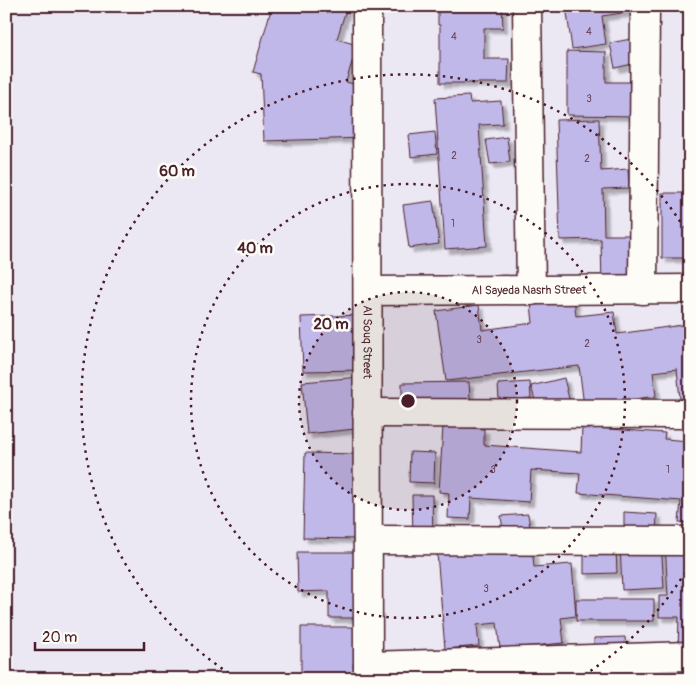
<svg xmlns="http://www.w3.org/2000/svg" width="696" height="685" viewBox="0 0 696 685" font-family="Pangolin,sans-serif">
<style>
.building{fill:#c1b8ea;stroke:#4a1f2b;filter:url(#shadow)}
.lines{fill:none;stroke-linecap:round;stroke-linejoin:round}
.street-casing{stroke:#4a1f2b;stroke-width:31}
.street{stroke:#fdfcf7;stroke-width:28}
.ring{fill:none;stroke:#4a1f2b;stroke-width:2.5;stroke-dasharray:2.5 5}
.labels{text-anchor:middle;stroke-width:5;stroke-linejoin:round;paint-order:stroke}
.number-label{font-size:10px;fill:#68455b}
.street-label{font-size:12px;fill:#4a1f2b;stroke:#fdfcf7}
.centre{fill:#4a1f2b;stroke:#fdfcf7;stroke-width:2.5}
.ring-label{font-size:15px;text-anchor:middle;font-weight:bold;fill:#4a1f2b;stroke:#fdfcf7;stroke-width:5;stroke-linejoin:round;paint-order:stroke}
</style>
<defs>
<filter id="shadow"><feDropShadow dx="4.5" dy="4.5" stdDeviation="1" flood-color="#0004"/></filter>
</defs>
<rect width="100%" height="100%" fill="#ebe8f3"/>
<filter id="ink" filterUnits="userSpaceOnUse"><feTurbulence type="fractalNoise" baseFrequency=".02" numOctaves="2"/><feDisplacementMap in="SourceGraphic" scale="10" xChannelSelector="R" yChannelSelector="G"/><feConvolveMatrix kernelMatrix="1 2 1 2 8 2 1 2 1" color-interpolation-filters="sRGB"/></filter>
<g filter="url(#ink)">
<path class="building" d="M 272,6 L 347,6 L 337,39 L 357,45 L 346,82 L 365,87 L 366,138 L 264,141 L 261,74 L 253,72 Z
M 438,6 L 502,6 L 503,28 L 484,28 L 484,59 L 509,59 L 508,83 L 440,83 L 440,25 L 438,25 Z
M 566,6 L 636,6 L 636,11 L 602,16 L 606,44 L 572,49 Z
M 636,38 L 641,62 L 615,68 L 610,43 Z
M 567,51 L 606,52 L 606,82 L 635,82 L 635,116 L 567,115 Z
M 469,96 L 470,103 L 501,101 L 503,124 L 479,125 L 487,246 L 445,249 L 435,98 Z
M 599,119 L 601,171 L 628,169 L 629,188 L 603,189 L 604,235 L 631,235 L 633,289 L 602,289 L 601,239 L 560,240 L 556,120 Z
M 435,132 L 437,154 L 411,157 L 409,135 Z
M 507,137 L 510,162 L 490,164 L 486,140 Z
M 662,193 L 690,193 L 690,258 L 662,258 Z
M 433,201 L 439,244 L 409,248 L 403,205 Z
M 574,298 L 576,316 L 614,312 L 617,334 L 690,324 L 690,398 L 680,399 L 677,369 L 653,372 L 656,396 L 584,406 L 579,366 L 446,381 L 436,311 L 479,305 L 482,330 L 533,323 L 531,304 Z
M 362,315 L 364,370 L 303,371 L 301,317 Z
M 360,377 L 365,428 L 307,434 L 302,382 Z
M 564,378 L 570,403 L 538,411 L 531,386 Z
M 469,382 L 470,399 L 433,400 L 402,411 L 402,383 Z
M 530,382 L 531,398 L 499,400 L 498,384 Z
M 443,426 L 484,429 L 484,445 L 581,452 L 582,427 L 665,433 L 664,439 L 690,441 L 690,523 L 679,522 L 681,501 L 578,493 L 580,473 L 531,470 L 529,502 L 471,498 L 470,519 L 448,518 L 449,493 L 439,492 Z
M 410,452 L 435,453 L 434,483 L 409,482 Z
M 305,453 L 359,454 L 358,539 L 303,538 Z
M 412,495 L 432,495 L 433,537 L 413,538 Z
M 624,512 L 657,514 L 656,535 L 624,534 Z
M 528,514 L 531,534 L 504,537 L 501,516 Z
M 661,542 L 664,588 L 622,590 L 620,544 Z
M 690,543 L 690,651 L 678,652 L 679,617 L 659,617 L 659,596 L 668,596 L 665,544 Z
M 532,546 L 534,567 L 572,564 L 576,616 L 561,618 L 564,643 L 500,649 L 497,623 L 477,625 L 479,646 L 445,649 L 437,553 Z
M 616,549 L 617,573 L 584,574 L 584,550 Z
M 297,552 L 363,552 L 363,618 L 329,618 L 329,591 L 298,592 Z
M 576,599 L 654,599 L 654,621 L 576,621 Z
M 301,627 L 359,627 L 363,679 L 301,679 Z
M 625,637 L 626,653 L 594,653 L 594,638 Z
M 657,663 L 660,679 L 619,679 L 618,670 Z
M 614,669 L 616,679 L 585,679 L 584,674 Z"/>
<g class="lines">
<defs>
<g id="street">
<path id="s1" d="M 367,6 L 368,679"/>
<path d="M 527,6 L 531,291"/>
<path d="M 643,290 L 645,6"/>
<path id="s2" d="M 368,291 L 690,289"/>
<path d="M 367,413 L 690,414"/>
<path d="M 368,540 L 690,541"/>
<path d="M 368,666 L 690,656"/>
</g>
</defs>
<use href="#street" class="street-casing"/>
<use href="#street" class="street"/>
</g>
</g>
<circle cx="408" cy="401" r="109" fill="#4a1f2b" fill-opacity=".12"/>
<g class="ring">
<circle cx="408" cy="401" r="109"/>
<circle cx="408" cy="401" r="217"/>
<path d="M689 566A326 326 0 0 1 581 677M235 677A326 326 0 1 1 689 236"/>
</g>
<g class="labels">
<g class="number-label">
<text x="589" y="35">4</text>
<text x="454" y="40">4</text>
<text x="589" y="102">3</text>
<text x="454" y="159">2</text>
<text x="587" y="162">2</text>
<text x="453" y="227">1</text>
<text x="479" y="343">3</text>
<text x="587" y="347">2</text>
<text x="493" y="473">3</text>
<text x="668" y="473">1</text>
<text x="486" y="592">3</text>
</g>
<g class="street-label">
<text dy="4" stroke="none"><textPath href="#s2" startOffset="161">Al Sayeda Nasrh Street</textPath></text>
<text dy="4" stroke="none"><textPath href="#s1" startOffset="336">Al Souq Street</textPath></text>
</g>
</g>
<circle cx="408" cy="401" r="8" class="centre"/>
<g class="ring-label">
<text x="177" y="176">60 m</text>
<text x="255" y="253">40 m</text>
<text x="331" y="329">20 m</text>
</g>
<rect width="696" height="685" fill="none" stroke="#fdfcf7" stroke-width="25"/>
<rect x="12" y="12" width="671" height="660" fill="none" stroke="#4a1f2b" stroke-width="2" filter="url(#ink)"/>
<path d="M35 642v8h109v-8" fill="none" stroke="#4a1f2b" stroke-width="2.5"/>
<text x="42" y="642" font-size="15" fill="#4a1f2b" stroke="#fdfcf7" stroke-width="4" paint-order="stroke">20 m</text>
</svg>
